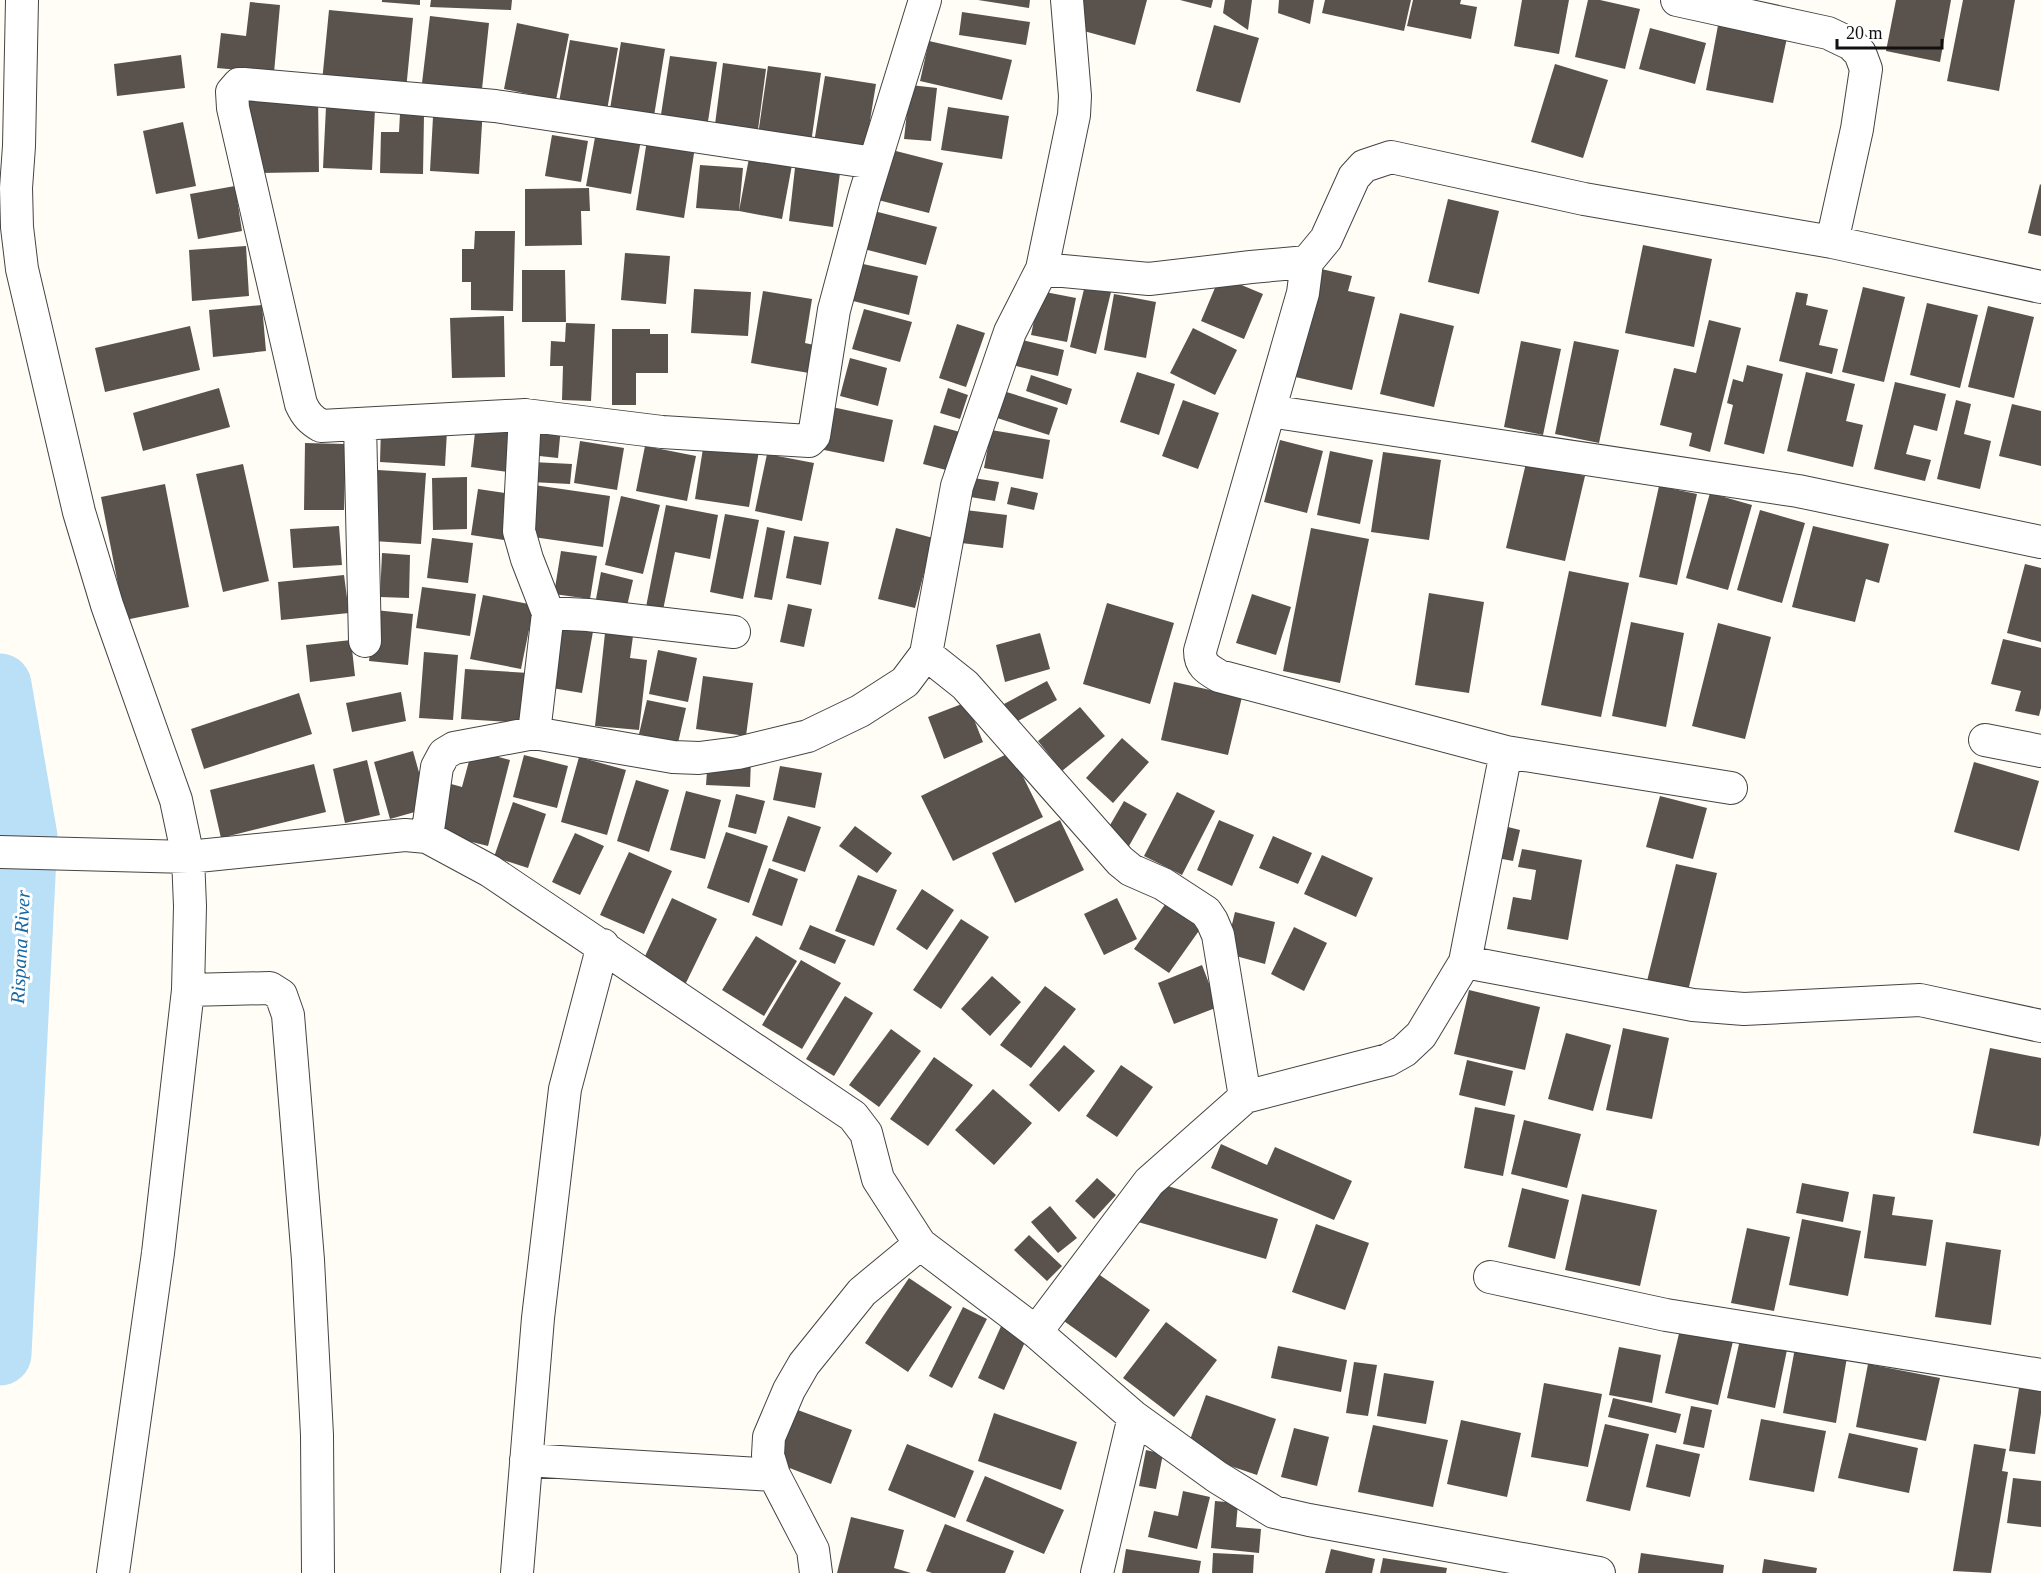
<svg xmlns="http://www.w3.org/2000/svg" width="2041" height="1573" viewBox="0 0 2041 1573" font-family="'Times New Roman',serif">
<style>
.lines{fill:none;stroke-linecap:round;stroke-linejoin:round}
.river{stroke:#b9e0f7;stroke-width:63}
.building{fill:#5a524d}
.street-casing{stroke:#444;stroke-width:34}
.street{stroke:#fff;stroke-width:32}
.labels{text-anchor:middle;stroke-width:6;stroke-linejoin:round;paint-order:stroke}
.water-label{font-size:20px;font-style:italic;fill:#1768a6;stroke:#fff}
</style>
<rect width="100%" height="100%" fill="#fffdf5"/>
<g class="lines">
<path class="river" d="M 0,685 L 26,837 L 0,1354"/>
</g>
<path class="building" d="M 382,0 L 420,0 L 420,5 L 382,2 Z
M 431,0 L 512,0 L 511,10 L 430,7 Z
M 978,0 L 1030,0 L 1029,8 Z
M 1080,0 L 1147,0 L 1135,45 L 1073,28 Z
M 1180,0 L 1213,0 L 1211,8 Z
M 1225,0 L 1252,0 L 1248,30 L 1223,13 Z
M 1279,0 L 1314,0 L 1310,24 L 1278,13 Z
M 1325,0 L 1411,0 L 1404,31 L 1322,13 Z
M 1413,0 L 1461,0 L 1460,4 L 1477,7 L 1471,39 L 1407,26 Z
M 1522,0 L 1569,0 L 1559,54 L 1514,46 Z
M 1588,0 L 1600,0 L 1640,9 L 1625,69 L 1575,57 Z
M 1896,0 L 1951,0 L 1940,62 L 1886,51 Z
M 1963,0 L 2015,0 L 1999,91 L 1947,81 Z
M 250,2 L 280,5 L 274,73 L 217,68 L 221,33 L 246,36 Z
M 329,10 L 413,18 L 406,90 L 322,82 Z
M 962,12 L 1030,22 L 1026,45 L 959,35 Z
M 430,16 L 489,23 L 482,89 L 422,83 Z
M 1719,20 L 1788,33 L 1773,103 L 1706,90 Z
M 517,23 L 569,34 L 556,100 L 504,89 Z
M 1214,25 L 1259,38 L 1240,103 L 1196,91 Z
M 1650,28 L 1706,43 L 1695,84 L 1639,69 Z
M 570,40 L 618,48 L 606,116 L 558,108 Z
M 929,41 L 1012,60 L 1002,100 L 920,81 Z
M 621,42 L 665,49 L 653,122 L 609,115 Z
M 181,55 L 185,88 L 117,96 L 114,64 Z
M 670,56 L 717,62 L 707,128 L 660,121 Z
M 723,63 L 766,69 L 757,137 L 714,132 Z
M 1555,64 L 1608,80 L 1583,158 L 1531,142 Z
M 768,66 L 821,73 L 811,143 L 758,135 Z
M 825,76 L 876,84 L 865,151 L 814,143 Z
M 910,85 L 937,88 L 931,141 L 904,139 Z
M 318,95 L 319,172 L 260,173 L 244,97 Z
M 453,106 L 483,107 L 479,174 L 430,171 L 433,117 L 453,119 Z
M 326,107 L 375,109 L 372,170 L 323,168 Z
M 948,107 L 1009,116 L 1002,159 L 941,150 Z
M 400,114 L 424,115 L 423,174 L 380,173 L 381,132 L 399,132 Z
M 183,122 L 196,186 L 156,194 L 143,131 Z
M 596,132 L 641,140 L 631,194 L 586,186 Z
M 552,135 L 588,141 L 581,182 L 545,176 Z
M 647,140 L 695,147 L 684,218 L 636,210 Z
M 892,150 L 943,163 L 929,213 L 878,200 Z
M 749,158 L 792,165 L 782,219 L 739,211 Z
M 796,159 L 841,165 L 833,227 L 789,221 Z
M 700,165 L 743,168 L 739,211 L 696,208 Z
M 2040,184 L 2041,185 L 2041,236 L 2028,233 Z
M 235,186 L 242,231 L 198,239 L 190,194 Z
M 589,188 L 590,211 L 581,211 L 582,245 L 525,246 L 525,189 Z
M 1448,199 L 1499,211 L 1479,294 L 1428,282 Z
M 870,210 L 937,227 L 926,265 L 860,248 Z
M 475,231 L 515,231 L 513,311 L 471,310 L 471,282 L 462,282 L 462,249 L 474,249 Z
M 1643,245 L 1712,259 L 1694,347 L 1625,333 Z
M 246,246 L 249,296 L 192,301 L 189,250 Z
M 625,253 L 670,256 L 666,304 L 621,300 Z
M 854,262 L 918,276 L 909,315 L 845,299 Z
M 1317,268 L 1352,276 L 1348,291 L 1375,297 L 1352,390 L 1291,376 Z
M 522,270 L 565,270 L 566,322 L 522,322 Z
M 1220,276 L 1263,294 L 1244,339 L 1201,321 Z
M 1085,285 L 1111,292 L 1096,354 L 1070,347 Z
M 1863,287 L 1905,297 L 1884,382 L 1842,372 Z
M 694,289 L 751,292 L 748,336 L 691,333 Z
M 763,291 L 812,299 L 805,343 L 814,345 L 809,373 L 751,363 Z
M 1040,291 L 1076,298 L 1067,342 L 1031,335 Z
M 1796,292 L 1808,294 L 1806,305 L 1828,310 L 1819,345 L 1838,349 L 1832,374 L 1779,361 Z
M 1114,294 L 1156,302 L 1146,358 L 1104,350 Z
M 1927,303 L 1978,315 L 1960,388 L 1910,375 Z
M 262,305 L 266,351 L 213,357 L 209,310 Z
M 1988,306 L 2034,317 L 2014,398 L 1968,387 Z
M 864,309 L 912,322 L 900,362 L 852,349 Z
M 1400,313 L 1454,326 L 1434,407 L 1380,394 Z
M 504,316 L 505,377 L 452,378 L 450,318 Z
M 1709,320 L 1741,328 L 1710,452 L 1689,446 L 1692,433 L 1660,425 L 1674,368 L 1696,373 Z
M 566,323 L 595,324 L 591,401 L 562,400 L 563,366 L 550,366 L 551,341 L 565,342 Z
M 957,324 L 985,333 L 966,387 L 939,378 Z
M 190,326 L 200,370 L 105,392 L 95,348 Z
M 1193,328 L 1237,350 L 1215,395 L 1170,373 Z
M 612,329 L 650,329 L 650,334 L 668,334 L 668,373 L 636,373 L 636,405 L 612,405 Z
M 1010,337 L 1064,350 L 1058,376 L 1004,363 Z
M 1521,341 L 1561,349 L 1543,435 L 1504,427 Z
M 1574,341 L 1619,350 L 1599,443 L 1555,434 Z
M 850,358 L 887,368 L 878,406 L 840,396 Z
M 1747,365 L 1783,374 L 1764,454 L 1724,444 L 1733,405 L 1727,403 L 1733,379 L 1743,382 Z
M 1137,372 L 1175,384 L 1159,435 L 1120,422 Z
M 1806,372 L 1855,384 L 1846,421 L 1863,425 L 1853,467 L 1787,451 Z
M 1031,375 L 1072,389 L 1067,405 L 1026,391 Z
M 1895,382 L 1946,394 L 1937,431 L 1914,425 L 1906,454 L 1931,460 L 1925,481 L 1874,469 Z
M 219,388 L 230,427 L 143,451 L 133,413 Z
M 948,388 L 968,395 L 960,419 L 940,413 Z
M 1000,390 L 1058,408 L 1049,435 L 991,416 Z
M 1183,400 L 1219,413 L 1198,469 L 1162,456 Z
M 1956,400 L 1971,404 L 1964,434 L 1991,441 L 1980,489 L 1937,479 Z
M 2012,404 L 2041,411 L 2041,466 L 1999,456 Z
M 832,407 L 893,420 L 884,462 L 824,450 Z
M 476,424 L 514,429 L 508,472 L 471,467 Z
M 533,425 L 561,427 L 558,458 L 530,455 Z
M 934,425 L 960,432 L 950,471 L 923,464 Z
M 381,428 L 447,431 L 445,466 L 380,462 Z
M 991,430 L 1050,440 L 1043,479 L 984,468 Z
M 1280,440 L 1323,451 L 1307,513 L 1264,502 Z
M 580,441 L 624,448 L 617,490 L 574,483 Z
M 704,442 L 759,451 L 749,507 L 695,499 Z
M 305,443 L 346,444 L 344,510 L 304,510 Z
M 645,446 L 696,456 L 687,501 L 636,491 Z
M 1330,451 L 1373,460 L 1360,524 L 1317,515 Z
M 1383,452 L 1441,460 L 1429,540 L 1371,532 Z
M 767,454 L 814,463 L 802,521 L 755,511 Z
M 532,462 L 572,464 L 570,484 L 531,482 Z
M 1526,463 L 1585,476 L 1565,561 L 1506,548 Z
M 243,464 L 269,581 L 223,592 L 196,474 Z
M 378,470 L 426,473 L 421,544 L 373,541 Z
M 467,477 L 467,529 L 433,530 L 432,478 Z
M 967,477 L 999,482 L 995,501 L 964,496 Z
M 165,484 L 189,607 L 125,620 L 101,497 Z
M 534,485 L 610,496 L 603,547 L 526,536 Z
M 1659,486 L 1697,494 L 1677,585 L 1639,577 Z
M 1011,487 L 1038,493 L 1034,510 L 1007,504 Z
M 478,489 L 511,494 L 504,540 L 471,535 Z
M 1710,493 L 1752,505 L 1728,590 L 1686,578 Z
M 621,496 L 660,505 L 643,574 L 605,565 Z
M 666,505 L 718,515 L 710,559 L 675,552 L 663,610 L 646,607 Z
M 957,509 L 1007,515 L 1003,548 L 953,542 Z
M 1760,510 L 1805,523 L 1782,603 L 1737,590 Z
M 725,514 L 759,520 L 743,599 L 710,592 Z
M 339,526 L 342,565 L 293,568 L 290,529 Z
M 1813,526 L 1889,544 L 1879,583 L 1866,579 L 1855,622 L 1792,607 Z
M 767,527 L 785,531 L 772,600 L 754,597 Z
M 896,528 L 933,538 L 915,608 L 878,599 Z
M 1311,528 L 1369,539 L 1340,683 L 1283,671 Z
M 794,536 L 829,542 L 821,585 L 786,578 Z
M 432,538 L 473,543 L 468,583 L 427,578 Z
M 561,551 L 597,556 L 590,599 L 554,594 Z
M 382,553 L 410,555 L 409,598 L 380,597 Z
M 2025,564 L 2041,568 L 2041,642 L 2007,633 Z
M 1569,571 L 1629,583 L 1601,717 L 1541,705 Z
M 601,572 L 633,580 L 627,606 L 596,599 Z
M 344,575 L 349,613 L 281,620 L 278,582 Z
M 422,587 L 476,594 L 470,636 L 416,628 Z
M 1429,593 L 1484,602 L 1469,693 L 1415,685 Z
M 1252,594 L 1291,607 L 1276,655 L 1236,643 Z
M 483,595 L 534,605 L 521,669 L 470,659 Z
M 1107,603 L 1174,623 L 1150,704 L 1083,684 Z
M 788,604 L 812,609 L 804,647 L 780,642 Z
M 375,610 L 413,614 L 408,665 L 369,661 Z
M 563,620 L 594,626 L 582,693 L 552,688 Z
M 1631,622 L 1684,633 L 1666,727 L 1612,716 Z
M 1718,623 L 1771,637 L 1745,739 L 1692,726 Z
M 605,633 L 633,636 L 630,658 L 647,660 L 639,730 L 595,726 Z
M 1040,633 L 1050,669 L 1005,682 L 996,645 Z
M 2003,639 L 2041,648 L 2041,708 L 2039,716 L 2015,711 L 2021,691 L 1991,684 Z
M 351,640 L 355,676 L 310,682 L 306,645 Z
M 658,650 L 697,658 L 688,702 L 649,694 Z
M 424,652 L 458,655 L 453,720 L 419,718 Z
M 465,669 L 529,673 L 525,723 L 461,719 Z
M 703,676 L 753,683 L 746,736 L 696,729 Z
M 1047,681 L 1057,700 L 1014,723 L 1004,704 Z
M 1174,682 L 1242,697 L 1228,755 L 1161,740 Z
M 401,692 L 406,721 L 352,732 L 346,703 Z
M 299,693 L 312,734 L 204,769 L 191,729 Z
M 647,700 L 686,708 L 678,743 L 639,734 Z
M 967,702 L 983,742 L 944,759 L 928,717 Z
M 1080,707 L 1105,736 L 1062,771 L 1038,741 Z
M 1122,738 L 1149,762 L 1113,803 L 1086,778 Z
M 472,750 L 510,760 L 488,846 L 432,832 L 444,782 L 462,787 Z
M 413,751 L 429,808 L 390,819 L 374,762 Z
M 1011,752 L 1043,817 L 953,861 L 921,796 Z
M 524,755 L 568,766 L 557,808 L 513,797 Z
M 579,757 L 626,770 L 607,835 L 561,822 Z
M 708,757 L 751,759 L 750,787 L 706,785 Z
M 367,760 L 380,815 L 345,823 L 333,769 Z
M 1974,762 L 2039,781 L 2019,851 L 1954,832 Z
M 314,764 L 326,812 L 221,838 L 210,790 Z
M 780,766 L 822,773 L 815,808 L 773,800 Z
M 636,780 L 669,790 L 649,852 L 617,841 Z
M 686,791 L 721,800 L 705,859 L 670,850 Z
M 1177,792 L 1215,811 L 1182,875 L 1144,856 Z
M 736,794 L 765,801 L 756,834 L 728,827 Z
M 1660,796 L 1707,808 L 1693,859 L 1646,847 Z
M 1124,801 L 1147,814 L 1129,846 L 1106,832 Z
M 513,802 L 546,814 L 528,868 L 494,857 Z
M 788,816 L 821,827 L 805,872 L 772,861 Z
M 1060,820 L 1084,870 L 1015,903 L 992,853 Z
M 1219,820 L 1254,835 L 1232,886 L 1197,870 Z
M 855,826 L 892,853 L 877,873 L 839,846 Z
M 1504,826 L 1520,830 L 1513,861 L 1497,858 Z
M 726,832 L 768,846 L 749,903 L 707,888 Z
M 575,833 L 604,846 L 580,895 L 552,882 Z
M 1273,836 L 1312,853 L 1298,884 L 1259,868 Z
M 1522,849 L 1582,860 L 1568,940 L 1507,929 L 1513,897 L 1531,900 L 1536,870 L 1518,867 Z
M 629,852 L 672,871 L 644,934 L 600,915 Z
M 1322,855 L 1373,878 L 1356,917 L 1304,894 Z
M 1676,864 L 1717,873 L 1688,991 L 1647,981 Z
M 769,868 L 798,879 L 782,926 L 752,915 Z
M 858,875 L 897,890 L 874,946 L 835,931 Z
M 922,889 L 954,910 L 927,950 L 896,929 Z
M 1173,893 L 1208,918 L 1169,973 L 1134,949 Z
M 672,898 L 717,919 L 684,987 L 640,967 Z
M 1117,898 L 1137,939 L 1104,955 L 1084,914 Z
M 1235,912 L 1275,922 L 1265,964 L 1225,953 Z
M 961,919 L 989,937 L 941,1009 L 913,990 Z
M 810,925 L 846,940 L 835,964 L 799,949 Z
M 1294,927 L 1327,943 L 1304,991 L 1271,974 Z
M 756,936 L 797,961 L 764,1016 L 722,990 Z
M 801,960 L 841,983 L 802,1049 L 762,1025 Z
M 1202,965 L 1218,1007 L 1174,1024 L 1158,983 Z
M 992,976 L 1021,1002 L 990,1036 L 961,1009 Z
M 1045,986 L 1076,1009 L 1031,1068 L 1000,1045 Z
M 1469,990 L 1540,1007 L 1525,1070 L 1454,1054 Z
M 845,996 L 873,1013 L 834,1076 L 806,1059 Z
M 1623,1028 L 1669,1038 L 1652,1119 L 1606,1110 Z
M 891,1029 L 921,1051 L 879,1107 L 849,1085 Z
M 1566,1033 L 1611,1045 L 1593,1111 L 1548,1099 Z
M 1064,1045 L 1095,1071 L 1059,1112 L 1029,1085 Z
M 1990,1048 L 2041,1058 L 2041,1135 L 2039,1146 L 1973,1133 Z
M 934,1057 L 973,1085 L 928,1146 L 890,1119 Z
M 1467,1060 L 1513,1071 L 1505,1106 L 1459,1095 Z
M 1121,1065 L 1153,1087 L 1117,1137 L 1086,1116 Z
M 993,1089 L 1032,1123 L 994,1165 L 955,1130 Z
M 1475,1107 L 1515,1115 L 1503,1176 L 1464,1168 Z
M 1524,1120 L 1581,1134 L 1567,1188 L 1511,1174 Z
M 1221,1144 L 1267,1165 L 1275,1147 L 1352,1181 L 1334,1220 L 1211,1168 Z
M 1097,1178 L 1116,1195 L 1094,1219 L 1075,1201 Z
M 1151,1181 L 1278,1219 L 1266,1259 L 1138,1222 Z
M 1802,1183 L 1849,1192 L 1843,1222 L 1796,1213 Z
M 1522,1188 L 1569,1200 L 1555,1259 L 1508,1247 Z
M 1582,1194 L 1657,1210 L 1640,1286 L 1565,1270 Z
M 1873,1194 L 1895,1197 L 1892,1215 L 1933,1220 L 1926,1266 L 1864,1258 Z
M 1050,1206 L 1077,1238 L 1058,1253 L 1031,1222 Z
M 1802,1219 L 1861,1231 L 1848,1296 L 1789,1285 Z
M 1316,1224 L 1369,1243 L 1345,1310 L 1292,1292 Z
M 1747,1228 L 1790,1237 L 1774,1311 L 1731,1303 Z
M 1029,1235 L 1062,1266 L 1047,1281 L 1014,1250 Z
M 1946,1242 L 2001,1250 L 1991,1325 L 1935,1317 Z
M 1094,1271 L 1150,1310 L 1116,1358 L 1061,1319 Z
M 909,1278 L 952,1307 L 908,1372 L 865,1343 Z
M 963,1307 L 987,1319 L 952,1388 L 929,1376 Z
M 1166,1322 L 1217,1360 L 1174,1417 L 1123,1378 Z
M 1002,1324 L 1028,1335 L 1004,1390 L 978,1378 Z
M 1681,1325 L 1734,1337 L 1718,1405 L 1665,1393 Z
M 1741,1335 L 1788,1345 L 1775,1408 L 1727,1398 Z
M 1278,1346 L 1347,1360 L 1341,1392 L 1271,1378 Z
M 1619,1347 L 1661,1355 L 1652,1403 L 1609,1395 Z
M 1795,1348 L 1847,1357 L 1836,1423 L 1783,1413 Z
M 1354,1362 L 1377,1365 L 1368,1416 L 1346,1413 Z
M 1868,1364 L 1940,1378 L 1926,1441 L 1856,1427 Z
M 1384,1373 L 1434,1381 L 1426,1424 L 1377,1416 Z
M 1544,1383 L 1602,1394 L 1588,1467 L 1531,1457 Z
M 2019,1388 L 2041,1391 L 2041,1413 L 2035,1454 L 2009,1451 Z
M 1206,1395 L 1276,1419 L 1257,1475 L 1186,1451 Z
M 1613,1398 L 1681,1414 L 1676,1433 L 1608,1417 Z
M 1691,1406 L 1712,1410 L 1704,1448 L 1683,1444 Z
M 795,1409 L 852,1430 L 831,1484 L 774,1462 Z
M 994,1413 L 1077,1442 L 1061,1490 L 978,1461 Z
M 1761,1419 L 1826,1431 L 1814,1492 L 1749,1480 Z
M 1461,1420 L 1521,1433 L 1507,1497 L 1447,1484 Z
M 1605,1424 L 1649,1434 L 1630,1511 L 1586,1501 Z
M 1373,1425 L 1448,1440 L 1433,1507 L 1358,1492 Z
M 1294,1428 L 1329,1437 L 1317,1486 L 1281,1477 Z
M 1849,1433 L 1918,1448 L 1909,1493 L 1838,1478 Z
M 907,1444 L 974,1471 L 955,1518 L 888,1490 Z
M 1656,1444 L 1700,1454 L 1690,1497 L 1646,1487 Z
M 1974,1444 L 2006,1449 L 2002,1471 L 2008,1472 L 1991,1573 L 1953,1571 Z
M 1146,1450 L 1163,1454 L 1156,1489 L 1139,1486 Z
M 985,1476 L 1064,1510 L 1044,1554 L 966,1521 Z
M 2013,1478 L 2041,1481 L 2041,1527 L 2007,1523 Z
M 1183,1491 L 1210,1497 L 1197,1549 L 1148,1537 L 1154,1511 L 1178,1516 Z
M 1215,1501 L 1238,1503 L 1236,1527 L 1261,1529 L 1259,1553 L 1211,1548 Z
M 851,1517 L 904,1530 L 894,1568 L 911,1573 L 837,1573 Z
M 945,1524 L 1014,1551 L 1005,1573 L 932,1573 L 926,1571 Z
M 1126,1549 L 1201,1561 L 1199,1573 L 1122,1573 Z
M 1331,1549 L 1375,1559 L 1372,1573 L 1325,1573 Z
M 1213,1553 L 1254,1555 L 1253,1573 L 1212,1573 Z
M 1641,1553 L 1724,1565 L 1723,1573 L 1638,1573 Z
M 1383,1558 L 1447,1568 L 1446,1573 L 1380,1573 Z
M 1764,1559 L 1817,1568 L 1816,1573 L 1762,1573 Z"/>
<g class="lines">
<defs>
<path id="street" d="M 22,0 L 19,146 L 16,188 L 17,227 L 22,269 L 79,512 L 107,605 L 176,800 L 188,857 L 190,906 L 188,990 L 158,1253 L 113,1573
M 1067,0 L 1075,96 L 1074,115 L 1042,269 L 1010,332 L 957,486 L 926,654 L 965,685 L 1120,861 L 1131,870 L 1163,884 L 1206,912 L 1212,921 L 1218,935 L 1245,1097
M 1677,0 L 1828,33 L 1851,44 L 1860,53 L 1866,69 L 1857,129 L 1832,242
M 874,163 L 495,106 L 244,84 L 239,84 L 232,92 L 233,108 L 301,404 C 306,415 311,420 321,426 L 525,415 L 662,432 L 809,441 L 814,436 L 834,310 L 865,194 L 925,0
M 1307,262 L 1303,293 L 1200,651 C 1200,665 1207,669 1219,676 L 1506,752 L 1465,962 L 1693,1005 L 1744,1009 L 1920,1000 L 2041,1026
M 1042,269 L 1149,279 L 1251,267 L 1307,262 L 1326,239 L 1354,177 L 1364,166 L 1391,157 L 1584,199 L 1832,242 L 2041,287
M 1269,411 L 1798,491 L 2041,542
M 525,415 L 519,531 L 527,559 L 548,613 L 534,733
M 360,424 L 365,641
M 548,613 L 588,615 L 734,632
M 1985,740 L 2041,751
M 1506,752 L 1731,788
M 427,837 L 437,767 L 444,754 L 454,748 L 534,733 L 673,757 L 699,758 L 738,753 L 808,736 L 860,711 L 905,682 L 926,654
M 0,852 L 188,857 L 405,835 L 427,837 L 490,871 L 853,1116 L 866,1133 L 878,1179 L 920,1244 L 1036,1332 L 1134,1417 L 1217,1477 L 1274,1512 L 1309,1520 L 1599,1573
M 188,990 L 270,988 L 281,995 L 288,1015 L 308,1260 L 317,1435 L 318,1573
M 1490,1277 L 1666,1315 L 2041,1375
M 1036,1332 L 1149,1182 L 1245,1097 L 1388,1060 L 1404,1051 L 1421,1035 L 1465,962
M 526,1460 L 774,1475
M 517,1573 L 538,1318 L 565,1089 L 603,945
M 816,1573 L 813,1550 L 774,1475 L 768,1455 L 769,1437 L 789,1390 L 804,1364 L 862,1292 L 920,1244
M 1097,1573 L 1134,1417"/>
</defs>
<use href="#street" class="street-casing"/>
<use href="#street" class="street"/>
</g>
<g class="labels">
<g class="water-label">
<text transform="translate(20 947) rotate(-87)" y="7">Rispana River</text>
</g>
</g>
<path d="M1837 39v9h105v-9" fill="none" stroke="#111111" stroke-width="3"/>
<text x="1846" y="39" font-size="18" fill="#111111" stroke="#ffffff" stroke-width="4.5" paint-order="stroke">20 m</text>
</svg>
